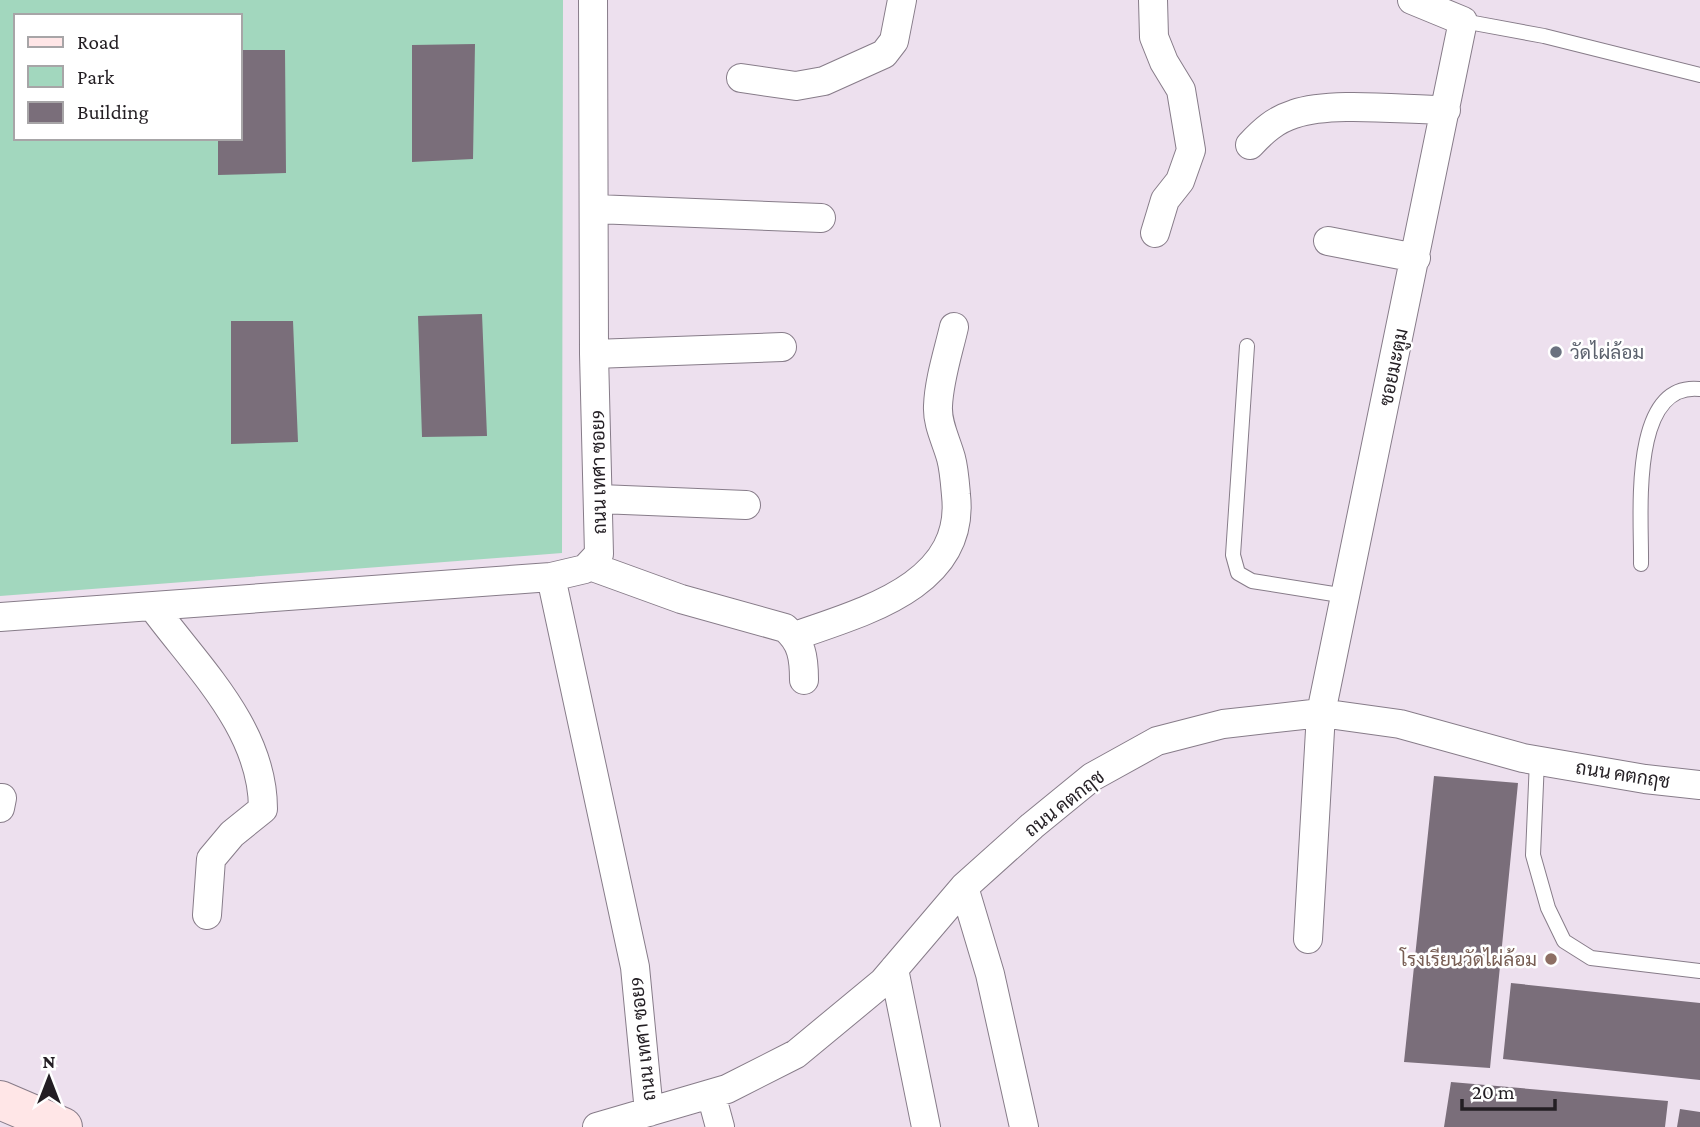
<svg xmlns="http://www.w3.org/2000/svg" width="1700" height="1127" viewBox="0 0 1700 1127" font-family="'Crimson Pro',Sarabun,serif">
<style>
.green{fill:#a2d7be;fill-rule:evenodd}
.building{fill:#7a6e7a}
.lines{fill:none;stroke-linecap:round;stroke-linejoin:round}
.lane-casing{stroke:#877c89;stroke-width:16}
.street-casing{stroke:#877c89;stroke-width:30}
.secondary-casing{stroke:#877c89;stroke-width:40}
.lane{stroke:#fff;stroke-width:14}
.street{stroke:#fff;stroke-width:28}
.secondary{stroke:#ffe6e7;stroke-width:38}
.worship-dot{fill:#6b7280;stroke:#fff;stroke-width:2.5}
.education-dot{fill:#8d6e63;stroke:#fff;stroke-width:2.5}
.labels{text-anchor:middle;stroke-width:5;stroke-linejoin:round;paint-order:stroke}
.worship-label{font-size:19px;fill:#5b616d;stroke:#fff;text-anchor:start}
.street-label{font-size:19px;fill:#231e23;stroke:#fff}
.education-label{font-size:19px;fill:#785e54;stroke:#fff;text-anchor:end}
</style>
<rect width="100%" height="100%" fill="#ede0ee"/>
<path class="green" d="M 0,0 L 563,0 L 562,553 L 0,596 ZM 16,16 L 240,16 L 240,138 L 16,138 Z"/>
<path class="building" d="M 475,44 L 473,159 L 412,162 L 412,45 Z
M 240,50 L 285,50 L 286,173 L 218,175 L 218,138 L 240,138 Z
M 482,314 L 487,436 L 422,437 L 418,316 Z
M 231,321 L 293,321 L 298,442 L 231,444 Z
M 1434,776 L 1518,783 L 1490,1068 L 1404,1062 Z
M 1511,983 L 1700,1003 L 1700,1080 L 1503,1059 Z
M 1451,1082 L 1668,1101 L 1665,1127 L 1444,1127 Z
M 1680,1109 L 1700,1112 L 1700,1127 L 1677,1127 Z"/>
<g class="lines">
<defs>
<path id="lane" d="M 1463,21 L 1544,36 L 1700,75
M 1247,346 L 1233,555 L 1238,573 L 1252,581 L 1346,596
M 1641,564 C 1642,519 1628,381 1700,389
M 1537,760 L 1533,855 L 1548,908 L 1564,941 L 1591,958 L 1700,971"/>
<path id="street" d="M 593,0 L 594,354 L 599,554 L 585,569 L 551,577 L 635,967 L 649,1112
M 1153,0 L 1154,37 L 1164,62 L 1181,90 L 1191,150 L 1180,181 L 1165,200 L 1155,233
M 741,78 L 796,86 L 824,81 L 884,54 L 894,41 L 902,0
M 1250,145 C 1263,131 1275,120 1294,114 C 1332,101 1404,110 1446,110
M 595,209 L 821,218
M 1328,241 L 1416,258
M 594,354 L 782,347
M 600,499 L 746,505
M 590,566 L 681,599 L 785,628 C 802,642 804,658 804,680
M 153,607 C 198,668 263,729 263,809 L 232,834 L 211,859 L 207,915
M 0,617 L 551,577
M 795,636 C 862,612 966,586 956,495 C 955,483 954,469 951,458 C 946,440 937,424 938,406 C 939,380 948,353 954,327
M 0,808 L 2,798
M 964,887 L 990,974 L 1024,1127
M 1308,939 L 1321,713 L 1463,21 L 1412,0
M 894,969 L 926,1127
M 711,1094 L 720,1127
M 597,1127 L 727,1089 L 796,1054 L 883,982 L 964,887 L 1032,826 L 1092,777 L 1157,741 L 1223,724 L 1321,713 L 1400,724 L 1523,758 L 1645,779 L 1700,785"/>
<path id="secondary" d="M 0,1100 L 63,1127"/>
</defs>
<use href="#lane" class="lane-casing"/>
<use href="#street" class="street-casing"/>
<use href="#secondary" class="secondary-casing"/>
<use href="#lane" class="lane"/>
<use href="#street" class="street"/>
<use href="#secondary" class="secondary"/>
</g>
<circle class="worship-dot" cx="1556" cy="352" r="7"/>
<circle class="education-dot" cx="1551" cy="959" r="7"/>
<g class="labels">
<g class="worship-label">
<text x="1570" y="359">วัดไผ่ล้อม</text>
</g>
<g class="street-label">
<text transform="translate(1393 367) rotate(-78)" y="7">ซอยมะตูม</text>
<text transform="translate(598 472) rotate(-91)" y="7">ถนน เทศา ซอย9</text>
<text transform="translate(1623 774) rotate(9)" y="7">ถนน คตกฤช</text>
<text transform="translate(1064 803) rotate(-38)" y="7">ถนน คตกฤช</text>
<text transform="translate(642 1039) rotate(-96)" y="7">ถนน เทศา ซอย9</text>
</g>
<g class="education-label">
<text x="1537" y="966">โรงเรียนวัดไผ่ล้อม</text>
</g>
</g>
<rect x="14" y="14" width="228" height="126" fill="#ffffff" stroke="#a7a5a7" stroke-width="2"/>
<rect x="28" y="37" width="35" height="10" fill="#ffe6e7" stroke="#a7a5a7" stroke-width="2"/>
<text x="77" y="49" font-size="21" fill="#231e23">Road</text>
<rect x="28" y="66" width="35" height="21" fill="#a2d7be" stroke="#a7a5a7" stroke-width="2"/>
<text x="77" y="84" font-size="21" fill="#231e23">Park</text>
<rect x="28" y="102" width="35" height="21" fill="#7a6e7a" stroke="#a7a5a7" stroke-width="2"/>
<text x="77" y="119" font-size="21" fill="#231e23">Building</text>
<g transform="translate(49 1078)" stroke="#ffffff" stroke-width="5" paint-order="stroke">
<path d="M0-5L12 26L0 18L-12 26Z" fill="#231e23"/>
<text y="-10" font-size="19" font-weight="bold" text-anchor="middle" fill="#231e23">N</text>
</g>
<path d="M1462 1099v10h93v-10" fill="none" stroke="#231e23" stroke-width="3.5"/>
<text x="1472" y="1099" font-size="21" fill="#231e23" stroke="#ffffff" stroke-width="5" paint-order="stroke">20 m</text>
</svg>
